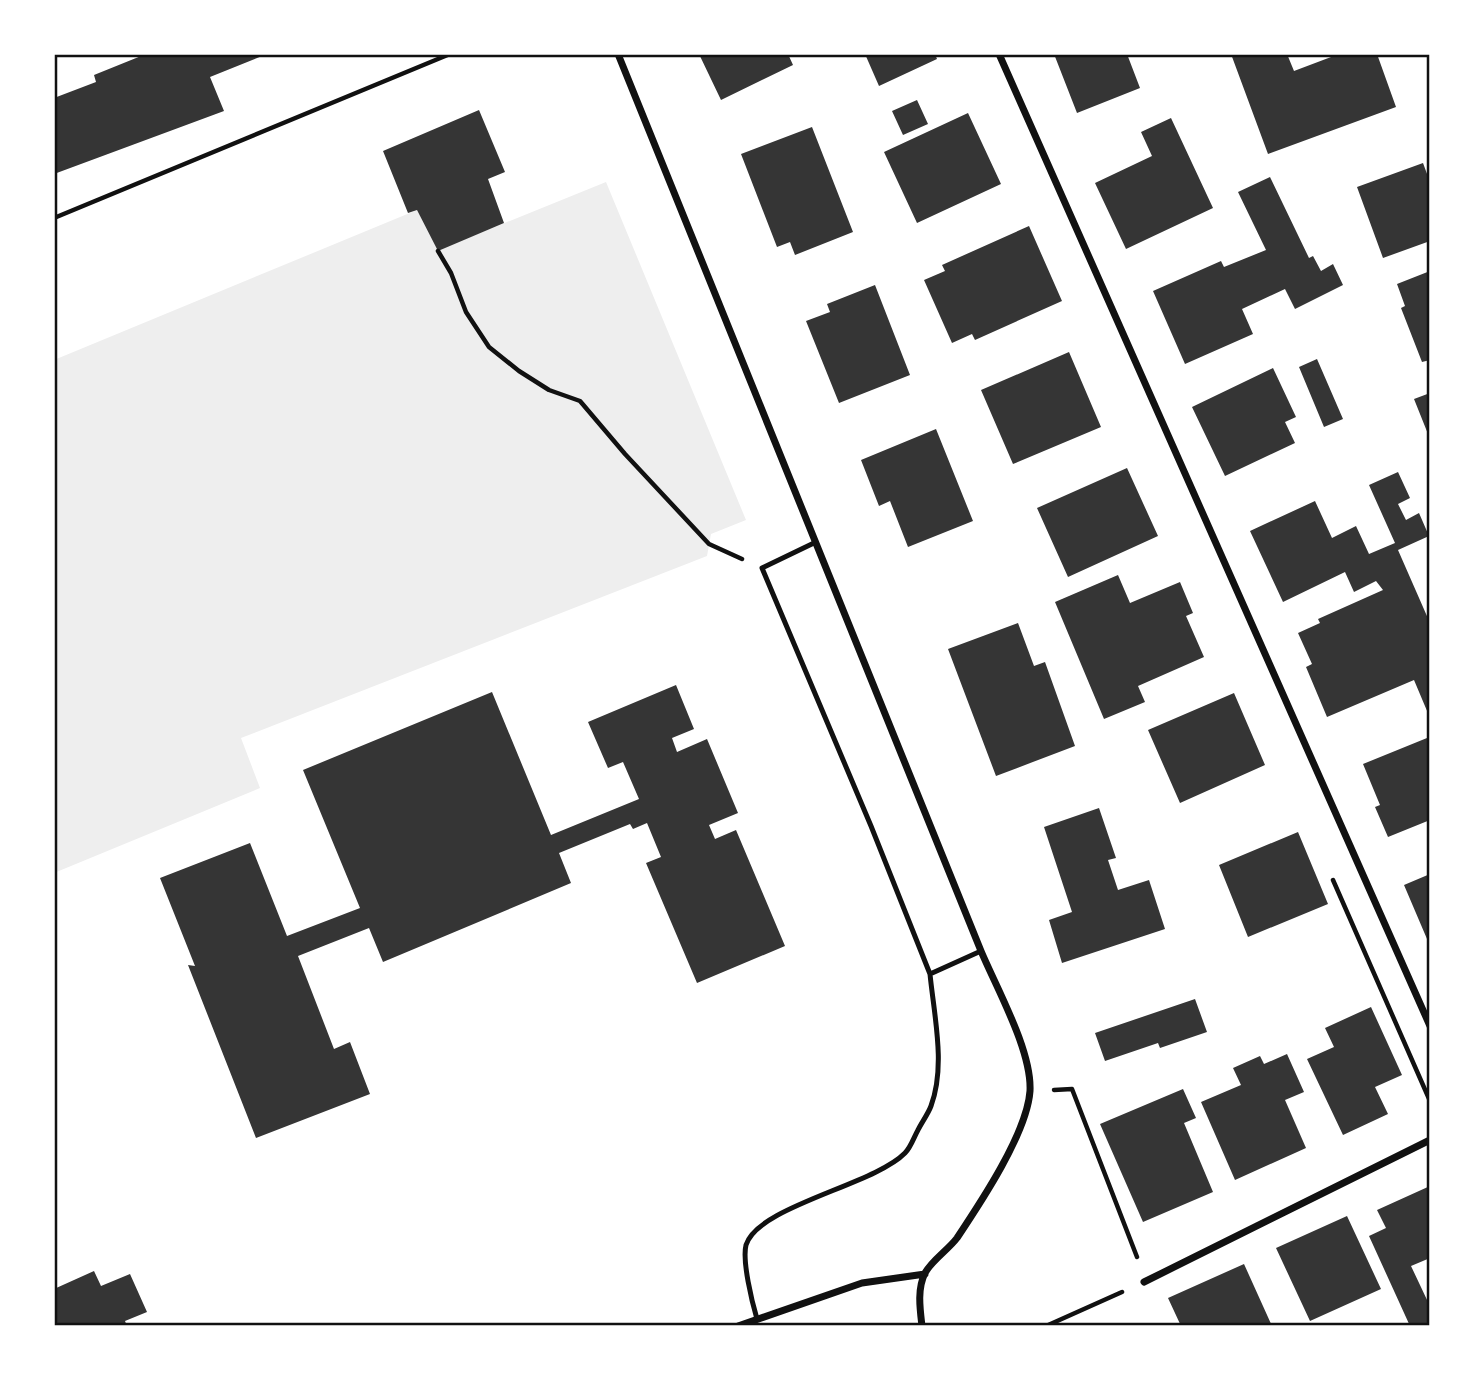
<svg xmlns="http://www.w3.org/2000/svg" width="1484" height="1380" viewBox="0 0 1484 1380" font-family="Rubik,sans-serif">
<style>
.green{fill:#eee}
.building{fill:#353535}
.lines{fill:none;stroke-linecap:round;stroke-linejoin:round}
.path{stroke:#111;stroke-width:4.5}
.service{stroke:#111;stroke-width:5}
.minor{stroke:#111;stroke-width:7}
.neatline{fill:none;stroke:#111;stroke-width:2.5}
</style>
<rect width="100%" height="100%" fill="#fff"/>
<path class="green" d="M 606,182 L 746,520 L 711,534 L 707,556 L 241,738 L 260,788 L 54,873 L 54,360 L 417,210 L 438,250 Z"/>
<path class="building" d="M 146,54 L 267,54 L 210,77 L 224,111 L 54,174 L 54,98 L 96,82 L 94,75 Z
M 699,54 L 788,54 L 793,65 L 721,100 Z
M 865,54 L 935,54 L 937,59 L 879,86 Z
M 1054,54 L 1127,54 L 1140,88 L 1077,113 Z
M 1231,54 L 1287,54 L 1294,71 L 1339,54 L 1377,54 L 1396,107 L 1268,154 Z
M 917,100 L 928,124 L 903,135 L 892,111 Z
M 479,110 L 505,172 L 488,179 L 504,223 L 438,251 L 417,210 L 408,213 L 383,151 Z
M 968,113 L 1001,184 L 917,223 L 884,152 Z
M 1171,118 L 1213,208 L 1126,249 L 1095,183 L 1152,156 L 1141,132 Z
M 812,127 L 853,232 L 795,255 L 790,242 L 777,247 L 741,154 Z
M 1423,163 L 1430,182 L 1430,241 L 1383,258 L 1357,187 Z
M 1270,177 L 1309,258 L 1313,256 L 1321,271 L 1333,264 L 1343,285 L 1295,309 L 1285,289 L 1242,309 L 1253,334 L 1185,364 L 1153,291 L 1221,261 L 1224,267 L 1266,250 L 1238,192 Z
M 1029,226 L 1062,301 L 975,340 L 972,334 L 952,343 L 924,280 L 945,271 L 942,265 Z
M 1430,271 L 1430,360 L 1422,362 L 1401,308 L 1405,306 L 1397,284 Z
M 875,285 L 910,375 L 839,403 L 806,321 L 830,312 L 827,304 Z
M 1069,352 L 1101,427 L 1013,464 L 981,390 Z
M 1317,359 L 1343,419 L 1324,427 L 1299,367 Z
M 1273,368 L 1296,417 L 1285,422 L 1295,443 L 1225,476 L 1192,407 Z
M 1430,393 L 1430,439 L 1414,399 Z
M 936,429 L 973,521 L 908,547 L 890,501 L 879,506 L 861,460 Z
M 1127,468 L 1158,536 L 1068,577 L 1037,508 Z
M 1398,472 L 1410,498 L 1398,504 L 1406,520 L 1419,513 L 1429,536 L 1398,550 L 1430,623 L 1430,718 L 1414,680 L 1327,717 L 1306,667 L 1312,664 L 1298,633 L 1320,623 L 1318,619 L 1383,590 L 1376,581 L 1354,592 L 1345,572 L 1283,602 L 1250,531 L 1315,501 L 1332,538 L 1356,526 L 1369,554 L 1395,543 L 1369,485 Z
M 1118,575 L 1130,603 L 1180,582 L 1193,613 L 1186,616 L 1204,657 L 1138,686 L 1145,702 L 1104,719 L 1055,602 Z
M 1018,623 L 1034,666 L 1045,662 L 1075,746 L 996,776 L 948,649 Z
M 676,685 L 694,729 L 672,738 L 677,752 L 707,739 L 738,813 L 709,825 L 715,839 L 736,830 L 785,946 L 697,983 L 646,863 L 661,857 L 647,823 L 633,829 L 630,824 L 559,853 L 571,883 L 383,962 L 369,928 L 298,956 L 334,1049 L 350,1042 L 370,1094 L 256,1138 L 188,965 L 195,966 L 160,878 L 250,843 L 287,936 L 360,908 L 303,770 L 492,692 L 551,835 L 639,799 L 623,762 L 608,768 L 588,722 Z
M 1234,693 L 1265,765 L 1180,803 L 1148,730 Z
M 1427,738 L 1430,743 L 1430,820 L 1388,837 L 1375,807 L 1380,805 L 1363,764 Z
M 1099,808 L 1116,858 L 1108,860 L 1118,890 L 1149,880 L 1165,929 L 1062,963 L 1049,920 L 1072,912 L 1044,827 Z
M 1298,832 L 1328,904 L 1248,937 L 1219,865 Z
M 1430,874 L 1430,946 L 1404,885 Z
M 1195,999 L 1207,1032 L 1160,1048 L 1158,1043 L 1105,1061 L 1095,1033 Z
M 1371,1007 L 1402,1075 L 1375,1087 L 1388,1114 L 1343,1135 L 1307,1059 L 1334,1047 L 1325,1028 Z
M 1287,1054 L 1304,1092 L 1285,1100 L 1306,1148 L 1235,1180 L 1201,1102 L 1241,1085 L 1233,1068 L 1260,1056 L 1264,1064 Z
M 1183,1089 L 1196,1118 L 1184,1123 L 1213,1192 L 1143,1222 L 1100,1124 Z
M 1430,1186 L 1430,1258 L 1411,1266 L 1428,1302 L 1430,1302 L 1430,1326 L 1410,1326 L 1369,1236 L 1386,1228 L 1377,1210 Z
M 1347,1216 L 1381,1289 L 1310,1321 L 1276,1248 Z
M 1244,1264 L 1272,1326 L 1181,1326 L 1168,1298 Z
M 94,1271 L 101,1286 L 130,1274 L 147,1312 L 125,1321 L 127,1326 L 54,1326 L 54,1289 Z"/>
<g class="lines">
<path class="path" d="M 54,218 L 450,54
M 438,251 L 451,273 L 466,312 L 489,347 L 519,371 L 549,390 L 580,401 L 625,454 L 709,544 L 742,559
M 1333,880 L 1430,1101
M 1054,1090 L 1072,1089 L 1137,1257
M 1046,1326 L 1122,1292"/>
<path class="service" d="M 816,542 L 762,568 L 871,826 L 930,974 L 981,951
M 757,1319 C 752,1302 742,1261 746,1245 C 758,1206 874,1185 905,1153 C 911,1147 914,1137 918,1130 C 922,1122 928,1114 931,1106 C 946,1066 934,1015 930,974"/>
<path class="minor" d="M 618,54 L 981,951 C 997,989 1032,1051 1030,1091 C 1027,1133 981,1202 957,1238 C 948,1250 932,1260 925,1273 C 917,1289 920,1309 922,1326
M 999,54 L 1430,1026
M 1144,1282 L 1430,1140
M 738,1326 L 862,1283 L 925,1274"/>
</g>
<rect width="1484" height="1380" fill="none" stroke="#ffffff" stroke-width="112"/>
<rect x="56" y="56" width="1372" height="1268" class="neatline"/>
</svg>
